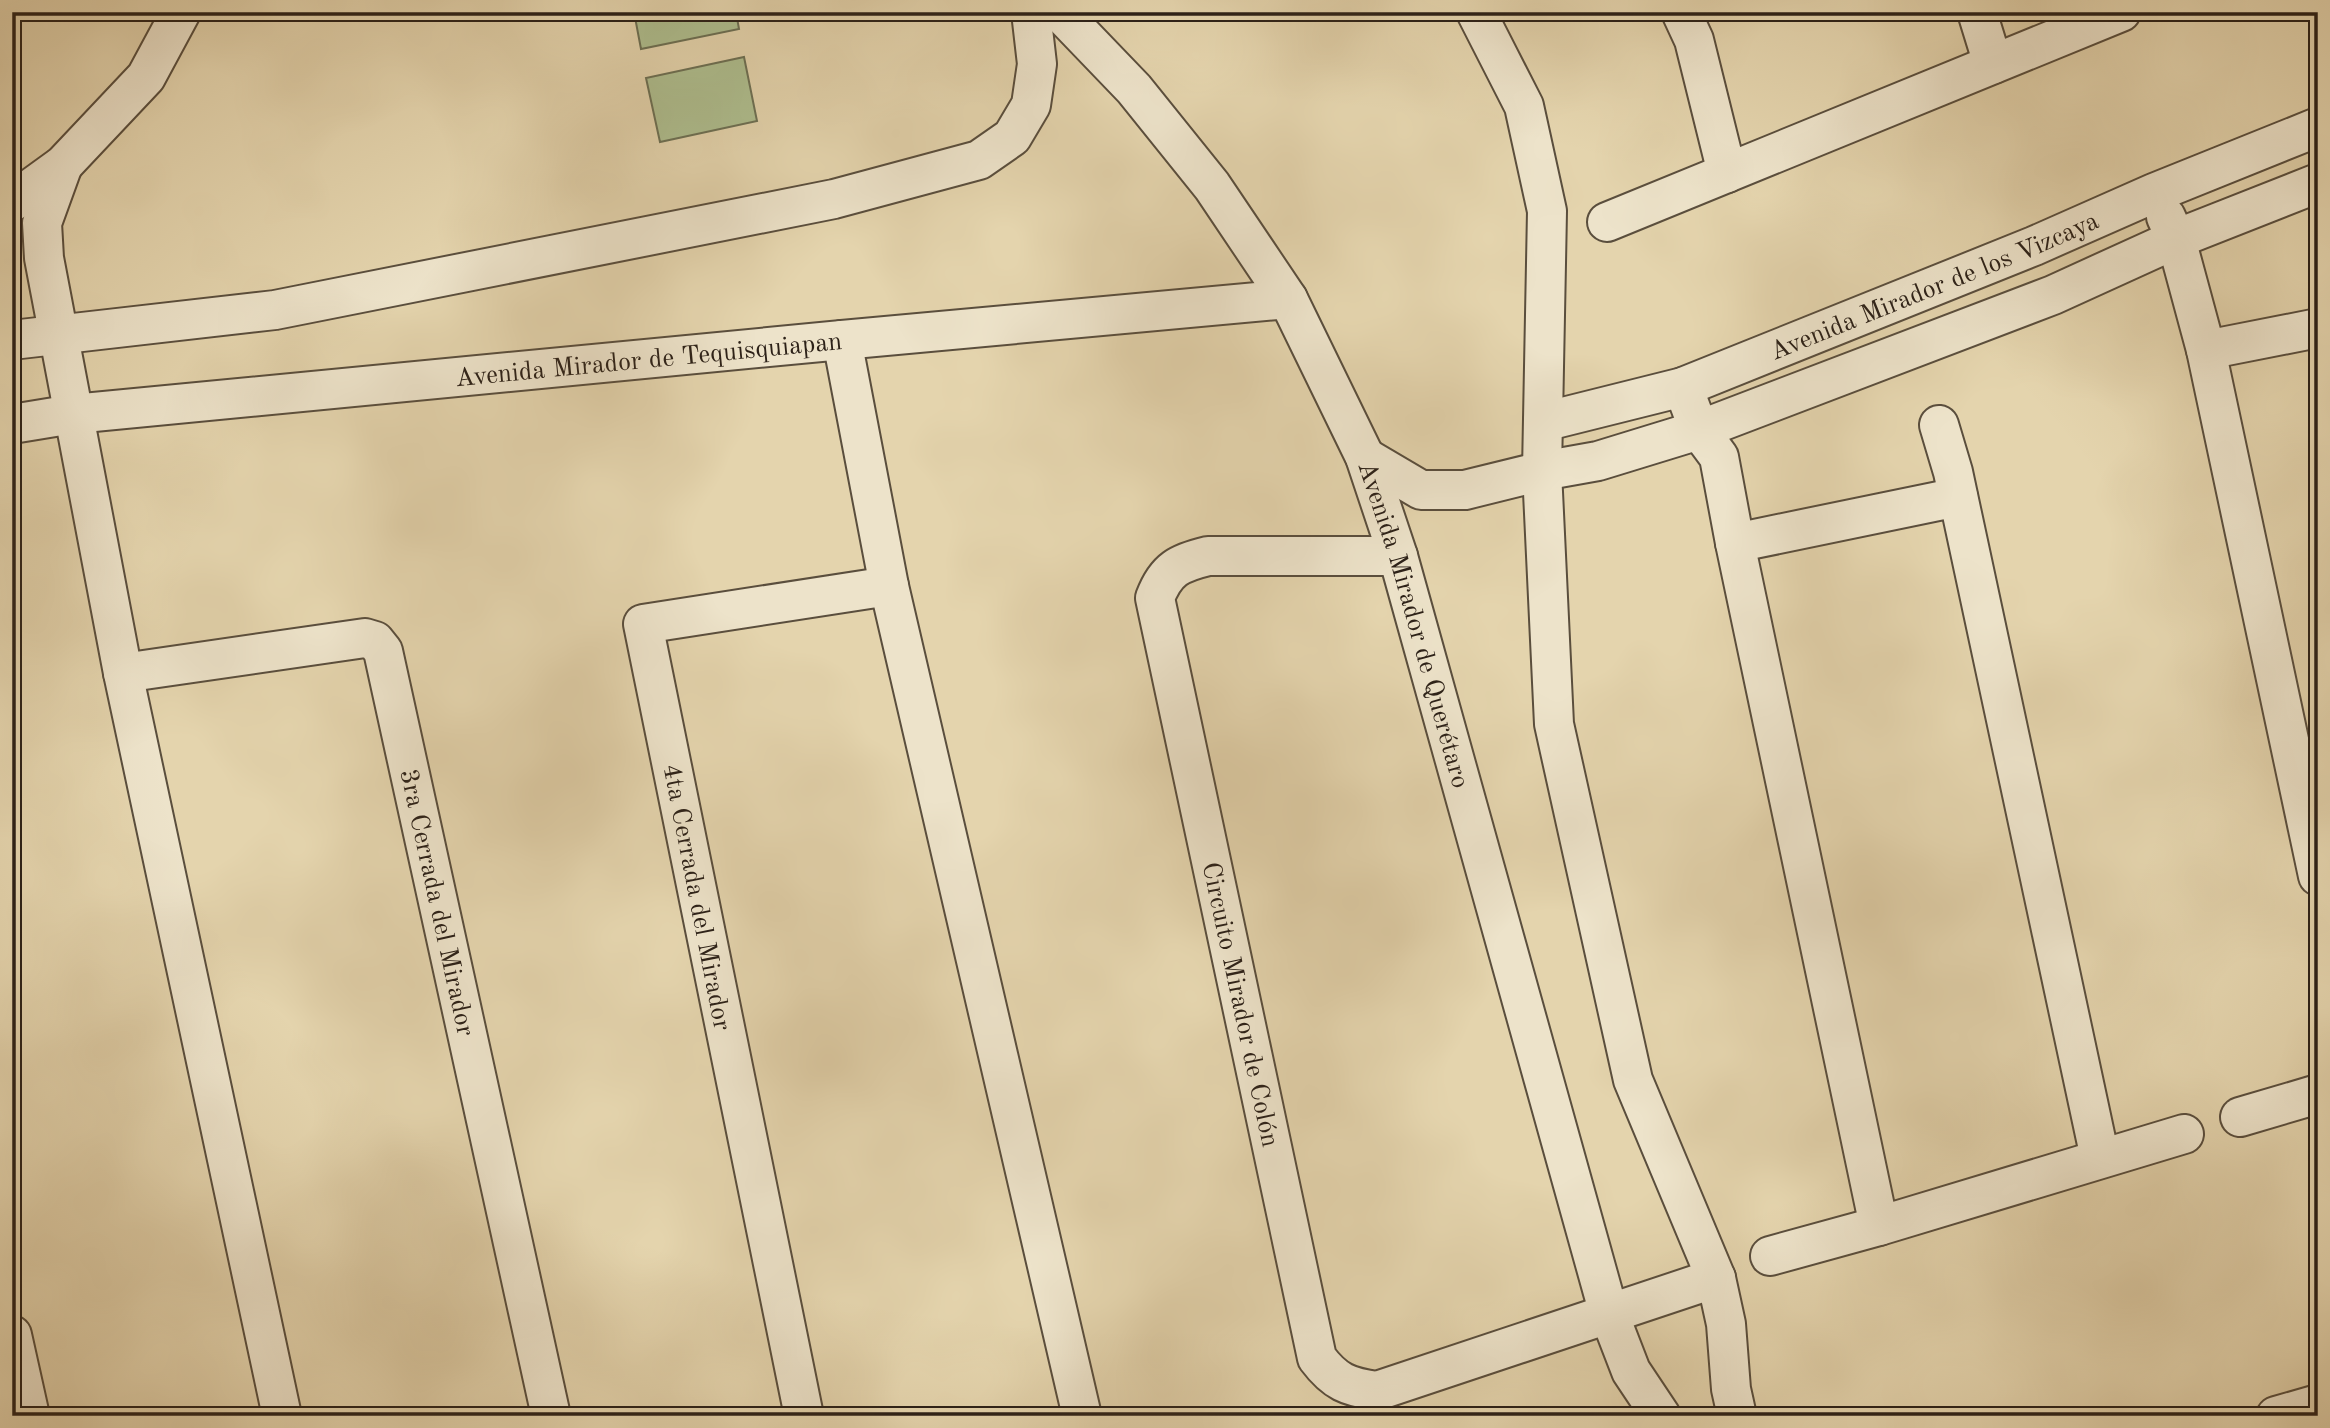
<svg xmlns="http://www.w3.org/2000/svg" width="2330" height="1428" viewBox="0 0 2330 1428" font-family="'Old Standard TT',serif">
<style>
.green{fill:#aebe8f;stroke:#6d7054;stroke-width:2}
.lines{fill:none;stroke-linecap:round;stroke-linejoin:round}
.street-casing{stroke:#5a4e3d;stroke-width:42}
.street{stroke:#ede3ca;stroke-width:38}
.labels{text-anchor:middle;stroke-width:5;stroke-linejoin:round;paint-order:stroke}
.street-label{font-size:26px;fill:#2c2118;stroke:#ede3ca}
</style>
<rect width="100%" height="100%" fill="#e4d4ad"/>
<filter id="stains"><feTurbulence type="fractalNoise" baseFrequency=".00286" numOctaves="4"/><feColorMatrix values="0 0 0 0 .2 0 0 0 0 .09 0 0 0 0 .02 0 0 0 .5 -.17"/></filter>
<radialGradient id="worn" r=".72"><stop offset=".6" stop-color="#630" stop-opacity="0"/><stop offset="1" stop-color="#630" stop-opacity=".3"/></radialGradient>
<path class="green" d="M 634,12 L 736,12 L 739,29 L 641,49 Z
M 744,57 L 757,121 L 660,142 L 646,78 Z"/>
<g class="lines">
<defs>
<g id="street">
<path id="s1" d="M 1060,12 L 1134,89 L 1212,186 L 1288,299 L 1365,457 L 1398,556 L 1609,1314 L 1631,1371 L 1661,1416"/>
<path d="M 1476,12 L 1524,106 L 1547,211 L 1542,471 L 1554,724 L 1633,1080 L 1716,1278 L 1726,1324 L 1731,1389 L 1737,1416"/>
<path d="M 1681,12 L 1694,40 L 1727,173"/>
<path d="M 1977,12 L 1993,64"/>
<path d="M 63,165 L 42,223 L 44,258 L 123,673 L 282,1416"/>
<path d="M 12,202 L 63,165 L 146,77 L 181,12"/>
<path d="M 2166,217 L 2176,239 L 2206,350 L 2318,876"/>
<path d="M 1607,222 L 2121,12"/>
<path d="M 12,340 L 275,310 L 834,199 L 979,160 L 1012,137 L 1031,105 L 1037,64 L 1031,12"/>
<path d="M 842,340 L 889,586 L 1082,1416"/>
<path d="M 2206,350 L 2318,328"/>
<path d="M 1683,387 L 1699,430 L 1719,457 L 1735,543 L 1879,1226"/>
<path id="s2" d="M 1543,422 L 1683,387 L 2034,246 L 2154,193 L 2318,127"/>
<path id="s3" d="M 12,424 L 73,414 L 842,340 L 1288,299"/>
<path d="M 1939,425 L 1953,472 L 2100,1158"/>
<path d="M 1365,457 L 1421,490 L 1465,490 L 1542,471 L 1598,461 L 1699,430 L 2053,295 L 2176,239 L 2318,183"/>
<path d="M 1735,543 L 1958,497"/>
<path id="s4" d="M 1398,556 L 1208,556 C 1179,563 1166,569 1155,598 L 1317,1358 C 1335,1382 1348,1387 1377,1391 L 1716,1278"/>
<path id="s5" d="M 123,673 L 365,638 L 375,641 L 383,651 L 551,1416"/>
<path d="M 2240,1117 L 2318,1094"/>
<path d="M 1770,1256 L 1879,1226 L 2184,1134"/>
<path d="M 12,1335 L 30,1416"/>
<path d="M 804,1416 L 643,624 L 889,586"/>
<path d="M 2276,1416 L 2318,1404"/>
</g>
</defs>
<use href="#street" class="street-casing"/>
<use href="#street" class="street"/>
</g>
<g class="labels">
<g class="street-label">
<text dy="9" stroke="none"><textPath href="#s2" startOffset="415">Avenida Mirador de los Vizcaya</textPath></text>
<text dy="9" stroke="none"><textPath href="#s3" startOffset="640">Avenida Mirador de Tequisquiapan</textPath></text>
<text dy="9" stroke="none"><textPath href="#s1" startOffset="718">Avenida Mirador de Querétaro</textPath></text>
<text transform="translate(698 897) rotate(79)" y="9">4ta Cerrada del Mirador</text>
<text dy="9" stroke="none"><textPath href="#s5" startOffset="525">3ra Cerrada del Mirador</textPath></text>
<text dy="9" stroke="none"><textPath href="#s4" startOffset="677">Circuito Mirador de Colón</textPath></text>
</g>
</g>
<rect width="2330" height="1428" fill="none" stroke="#e4d4ad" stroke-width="42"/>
<rect x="14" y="14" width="2302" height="1400" fill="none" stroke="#2c2118" stroke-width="3.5"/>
<rect x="21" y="21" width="2288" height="1386" fill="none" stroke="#2c2118" stroke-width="2"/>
<rect width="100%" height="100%" filter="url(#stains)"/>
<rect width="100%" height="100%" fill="url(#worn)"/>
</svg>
